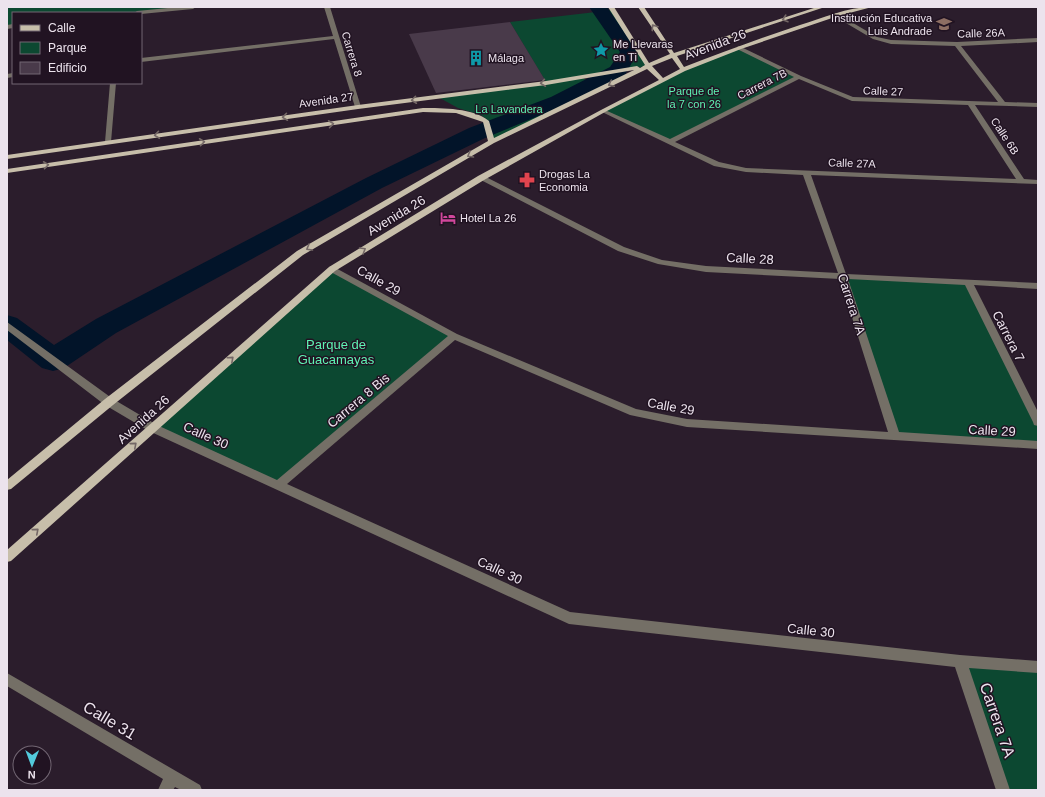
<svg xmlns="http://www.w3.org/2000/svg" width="1045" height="797" viewBox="0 0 1045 797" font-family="Helvetica,sans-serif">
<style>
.green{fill:#0c4831}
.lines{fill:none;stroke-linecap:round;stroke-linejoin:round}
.canal{fill:#021429;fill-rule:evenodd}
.building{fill:#493a4a}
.minor{fill:#746f66;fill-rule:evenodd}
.major{fill:#c7beaa;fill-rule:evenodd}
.oneway{stroke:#746866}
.labels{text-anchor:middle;stroke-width:3;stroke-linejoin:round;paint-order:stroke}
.far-poi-label{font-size:11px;fill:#ece3ed;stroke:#211322;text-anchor:start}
.far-street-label{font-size:11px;fill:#ece3ed;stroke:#211322}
.far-park-label{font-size:11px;fill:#5ff4b4;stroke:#211322}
.street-label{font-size:13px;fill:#ece3ed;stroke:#211322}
.park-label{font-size:13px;fill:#5ff4b4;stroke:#211322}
.near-street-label{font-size:16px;fill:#ece3ed;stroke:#211322}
</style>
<rect width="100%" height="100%" fill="#2b1d2c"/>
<path class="green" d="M 7,7 L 193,7 L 137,13 L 13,13 L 13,26 L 7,27 Z
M 613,10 L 648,66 L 582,77 L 600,90 L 492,142 L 490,122 L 481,115 L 458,108 L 438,97 L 546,82 L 510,22 Z
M 739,48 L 799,77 L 670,142 L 603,111 L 683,70 Z
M 332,269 L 454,336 L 279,485 L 153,428 Z
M 843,276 L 968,283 L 1038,422 L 1038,445 L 895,437 Z
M 960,661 L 1038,667 L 1038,790 L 1003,790 Z"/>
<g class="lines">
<path class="canal" d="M 589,7 L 607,7 L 638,52 L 625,75 L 565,105 L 485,138 L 382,188 L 116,333 L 64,368 L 53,371 L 42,368 L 7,340 L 7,315 L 17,318 L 54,345 L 96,319 L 366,178 L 469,128 L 551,97 L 610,67 L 620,52 Z"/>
</g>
<path class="building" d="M 510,22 L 545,80 L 436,93 L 409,34 Z"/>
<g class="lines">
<path class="minor" d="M 178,7 L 196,7 L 193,9 L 141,14 L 134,13 L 137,11 Z
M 324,7 L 330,7 L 361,107 L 360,108 L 355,107 L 334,39 L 141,62 L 141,58 L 333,36 Z
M 836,13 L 877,37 L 891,40 L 957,42 L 1038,38 L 1038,42 L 961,46 L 1005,102 L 1038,103 L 1038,107 L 975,105 L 1024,179 L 1038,180 L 1038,184 L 811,175 L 846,274 L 1038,283 L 1038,289 L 974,285 L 1038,412 L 1038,426 L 1034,425 L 1033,422 L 965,285 L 848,279 L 899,432 L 1038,441 L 1038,449 L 687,427 L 630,415 L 455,340 L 287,484 L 570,612 L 960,655 L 1038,661 L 1038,673 L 969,668 L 1010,790 L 996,790 L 955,667 L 569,624 L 149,431 L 105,405 L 7,330 L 7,322 L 113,399 L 157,425 L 277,480 L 448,336 L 329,271 L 329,267 L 332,266 L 457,334 L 636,409 L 687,419 L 888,432 L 840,279 L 706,272 L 658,264 L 618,251 L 477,178 L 481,176 L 484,176 L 624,247 L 662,260 L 706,266 L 838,273 L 803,175 L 746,172 L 714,166 L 600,111 L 605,110 L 670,139 L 794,77 L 737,49 L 737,47 L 739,46 L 801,76 L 853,97 L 998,102 L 955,46 L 891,44 L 873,39 L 834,16 L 834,14 ZM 799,79 L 852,101 L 968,105 L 1016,179 L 746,168 L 719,162 L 675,142 Z
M 13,24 L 13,28 L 7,29 L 7,25 Z
M 13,73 L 13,77 L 7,78 L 7,74 Z
M 110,83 L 116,83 L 111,142 L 108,144 L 105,142 Z
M 7,673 L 200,785 L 202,790 L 181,790 L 175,787 L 173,790 L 158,790 L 163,779 L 7,686 Z"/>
<path class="major" d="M 608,7 L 614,7 L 649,63 L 670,54 L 638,7 L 644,7 L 674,53 L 817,7 L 825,7 L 677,56 L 684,67 C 723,52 761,38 800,25 C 823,18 847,7 872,7 L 838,16 L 741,49 L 685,71 L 605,112 L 484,180 L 335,271 L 11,561 L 7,562 L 7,550 L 329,267 L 478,176 L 601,110 L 659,80 L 647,69 L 494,143 L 303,255 L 113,405 L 11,489 L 7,490 L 7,480 L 105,399 L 297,251 L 488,141 L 483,122 L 456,113 L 423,112 L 7,173 L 7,169 L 423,108 C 442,108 474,108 489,121 L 494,138 L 634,70 L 546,85 L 358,109 L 7,159 L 7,155 L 358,105 L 546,81 L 637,66 L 640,68 L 645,65 ZM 672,58 L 680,69 L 663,78 L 652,66 Z"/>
</g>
<defs><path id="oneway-chevron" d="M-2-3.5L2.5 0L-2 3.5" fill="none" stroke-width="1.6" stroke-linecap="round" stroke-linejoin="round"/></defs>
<g class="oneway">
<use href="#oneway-chevron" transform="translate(785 19) rotate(162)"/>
<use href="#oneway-chevron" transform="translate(654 27) rotate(-124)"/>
<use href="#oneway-chevron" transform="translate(543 83) rotate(172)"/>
<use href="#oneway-chevron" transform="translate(611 84) rotate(154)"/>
<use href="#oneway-chevron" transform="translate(414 100) rotate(173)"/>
<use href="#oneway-chevron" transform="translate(285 117) rotate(172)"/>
<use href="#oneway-chevron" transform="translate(331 124) rotate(-8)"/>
<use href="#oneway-chevron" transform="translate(157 135) rotate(172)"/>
<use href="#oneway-chevron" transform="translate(202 142) rotate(-8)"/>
<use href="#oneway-chevron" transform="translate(470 155) rotate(150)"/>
<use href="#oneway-chevron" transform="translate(46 165) rotate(-8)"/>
<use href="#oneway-chevron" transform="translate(309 248) rotate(150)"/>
<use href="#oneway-chevron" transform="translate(363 250) rotate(-31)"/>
<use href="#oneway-chevron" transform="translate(231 359) rotate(-42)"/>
<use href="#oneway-chevron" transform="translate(134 445) rotate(-41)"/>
<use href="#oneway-chevron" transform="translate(36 531) rotate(-41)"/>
</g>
<defs>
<symbol id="university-bare" viewBox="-9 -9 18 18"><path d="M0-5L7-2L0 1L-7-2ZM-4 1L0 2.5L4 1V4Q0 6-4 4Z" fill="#8d6e63" stroke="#211322" stroke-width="2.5" paint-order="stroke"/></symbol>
<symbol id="sight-bare" viewBox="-9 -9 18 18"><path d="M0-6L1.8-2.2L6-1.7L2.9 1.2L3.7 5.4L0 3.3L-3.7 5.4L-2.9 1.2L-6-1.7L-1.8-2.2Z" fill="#0f9aa8" stroke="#211322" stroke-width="2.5" paint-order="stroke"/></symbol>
<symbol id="building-bare" viewBox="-9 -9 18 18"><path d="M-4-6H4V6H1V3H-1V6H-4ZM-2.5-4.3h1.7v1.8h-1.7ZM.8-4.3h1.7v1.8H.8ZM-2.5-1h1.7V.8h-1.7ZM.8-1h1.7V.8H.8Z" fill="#0f9aa8" stroke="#211322" stroke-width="2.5" paint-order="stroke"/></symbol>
<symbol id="pharmacy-bare" viewBox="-9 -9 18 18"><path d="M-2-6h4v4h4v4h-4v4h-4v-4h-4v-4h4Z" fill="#e0444e" stroke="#211322" stroke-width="2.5" paint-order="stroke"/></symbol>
<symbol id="hotel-bare" viewBox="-9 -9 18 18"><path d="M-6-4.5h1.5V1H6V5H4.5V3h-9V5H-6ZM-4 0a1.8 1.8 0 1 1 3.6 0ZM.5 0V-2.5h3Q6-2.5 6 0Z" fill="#d1479c" stroke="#211322" stroke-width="2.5" paint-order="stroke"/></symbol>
</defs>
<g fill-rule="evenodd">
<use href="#university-bare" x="933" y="13" width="22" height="22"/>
<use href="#sight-bare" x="590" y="39" width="22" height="22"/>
<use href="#building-bare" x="465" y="47" width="22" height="22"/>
<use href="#pharmacy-bare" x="516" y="169" width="22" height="22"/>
<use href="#hotel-bare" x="437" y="207" width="22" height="22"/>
</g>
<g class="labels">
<g class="far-poi-label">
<text x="932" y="22" text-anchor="end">Institución Educativa<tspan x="932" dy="13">Luis Andrade</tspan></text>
<text x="613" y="48">Me Llevaras<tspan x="613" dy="13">en Ti</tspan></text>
<text x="488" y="62">Málaga</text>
<text x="539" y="178">Drogas La<tspan x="539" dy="13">Economia</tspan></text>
<text x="460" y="222">Hotel La 26</text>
</g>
<g class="far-street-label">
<text transform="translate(981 33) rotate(-2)" y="4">Calle 26A</text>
<text transform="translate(352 54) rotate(73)" y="4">Carrera 8</text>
<text transform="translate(762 84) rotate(-27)" y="4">Carrera 7B</text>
<text transform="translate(883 91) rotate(2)" y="4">Calle 27</text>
<text transform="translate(326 100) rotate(-8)" y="4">Avenida 27</text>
<text transform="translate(1005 136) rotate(57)" y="4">Calle 6B</text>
<text transform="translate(852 163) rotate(2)" y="4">Calle 27A</text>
</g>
<g class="far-park-label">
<text x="694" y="95">Parque de<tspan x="694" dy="13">la 7 con 26</tspan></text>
<text x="509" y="113">La Lavandera</text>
</g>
<g class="street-label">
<text transform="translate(715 44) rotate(-21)" y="5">Avenida 26</text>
<text transform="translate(396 215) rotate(-31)" y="5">Avenida 26</text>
<text transform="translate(750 258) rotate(3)" y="5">Calle 28</text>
<text transform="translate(379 280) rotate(29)" y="5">Calle 29</text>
<text transform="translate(852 304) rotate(72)" y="5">Carrera 7A</text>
<text transform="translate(1009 336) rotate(63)" y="5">Carrera 7</text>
<text transform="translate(358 400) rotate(-40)" y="5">Carrera 8 Bis</text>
<text transform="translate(671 406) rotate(10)" y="5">Calle 29</text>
<text transform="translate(143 419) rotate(-42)" y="5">Avenida 26</text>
<text transform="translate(992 430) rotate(3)" y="5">Calle 29</text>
<text transform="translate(206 435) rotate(24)" y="5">Calle 30</text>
<text transform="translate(500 570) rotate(25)" y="5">Calle 30</text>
<text transform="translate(811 630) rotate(6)" y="5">Calle 30</text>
</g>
<g class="park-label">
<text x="336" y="349">Parque de<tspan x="336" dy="15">Guacamayas</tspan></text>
</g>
<g class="near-street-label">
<text transform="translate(110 720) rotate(31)" y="6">Calle 31</text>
<text transform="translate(998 720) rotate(71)" y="6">Carrera 7A</text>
</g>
</g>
<rect width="1045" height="797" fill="none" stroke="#ece3ed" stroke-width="16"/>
<rect x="12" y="12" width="130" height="72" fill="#211322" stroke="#726673"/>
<rect x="20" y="25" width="20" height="6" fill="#c7beaa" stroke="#726673"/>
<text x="48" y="32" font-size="12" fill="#ece3ed">Calle</text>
<rect x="20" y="42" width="20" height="12" fill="#0c4831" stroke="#726673"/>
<text x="48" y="52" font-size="12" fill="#ece3ed">Parque</text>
<rect x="20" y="62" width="20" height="12" fill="#493a4a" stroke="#726673"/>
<text x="48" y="72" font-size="12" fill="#ece3ed">Edificio</text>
<g transform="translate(32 765) rotate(181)"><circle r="19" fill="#211322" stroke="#726673"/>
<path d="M0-3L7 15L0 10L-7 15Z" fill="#53cadc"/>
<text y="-6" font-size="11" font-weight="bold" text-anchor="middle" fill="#ece3ed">N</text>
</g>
</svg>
